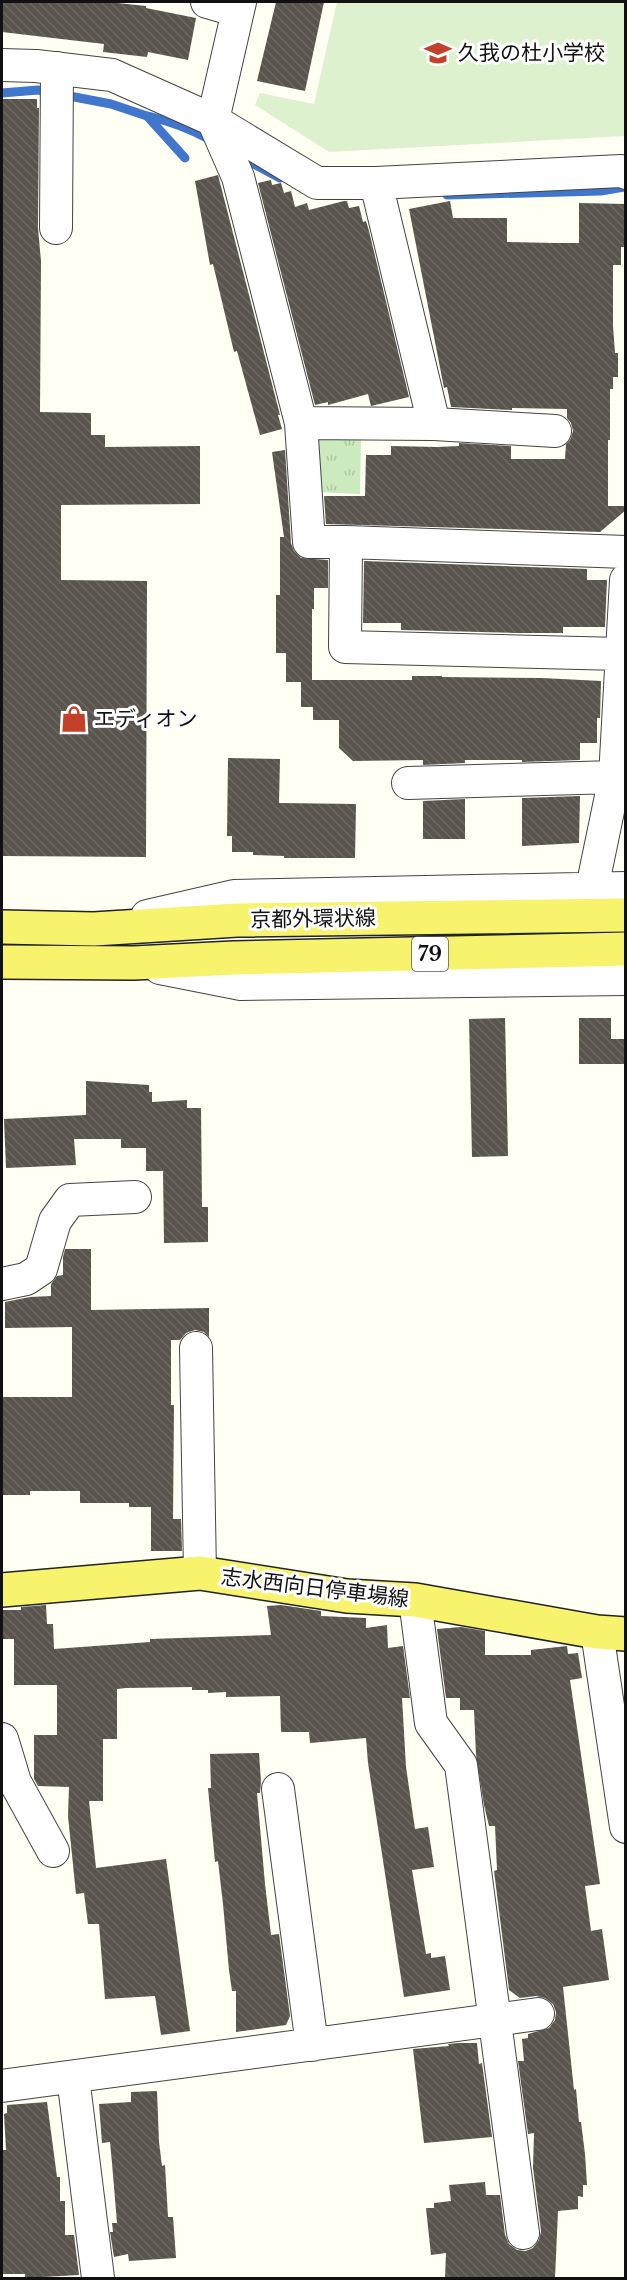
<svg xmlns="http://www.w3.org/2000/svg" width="627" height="2280" viewBox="0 0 627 2280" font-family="'Libre Baskerville','Noto Sans JP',serif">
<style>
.park{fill:url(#park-tufts)}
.pitch{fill:#def1cf}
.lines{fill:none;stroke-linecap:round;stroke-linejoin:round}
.stream{stroke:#4077cd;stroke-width:9}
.building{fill:url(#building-back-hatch)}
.minor-casing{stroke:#444;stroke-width:34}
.major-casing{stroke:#222;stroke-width:36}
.minor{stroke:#fff;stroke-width:32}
.major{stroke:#f7f36c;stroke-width:33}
.labels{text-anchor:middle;stroke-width:6;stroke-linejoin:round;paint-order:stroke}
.shield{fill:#fff;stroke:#585858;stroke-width:1.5}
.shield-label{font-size:20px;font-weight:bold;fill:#111}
.poi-label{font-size:21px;fill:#111;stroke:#fff;text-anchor:start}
.street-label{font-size:21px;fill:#111;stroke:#fff}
</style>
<defs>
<pattern id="park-tufts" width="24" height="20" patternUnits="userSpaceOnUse" patternTransform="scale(1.5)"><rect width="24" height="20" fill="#cbeabd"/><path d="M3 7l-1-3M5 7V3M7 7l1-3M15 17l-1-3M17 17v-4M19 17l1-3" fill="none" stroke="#adc8a1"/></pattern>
<pattern id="building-back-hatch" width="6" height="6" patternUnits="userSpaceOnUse" patternTransform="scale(1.5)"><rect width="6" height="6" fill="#59544d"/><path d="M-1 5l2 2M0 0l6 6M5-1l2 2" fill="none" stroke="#6c6862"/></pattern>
</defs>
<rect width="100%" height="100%" fill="#fffff4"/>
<path class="park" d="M 320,436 L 361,437 L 360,494 L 316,492 L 308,451 Z"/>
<path class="pitch" d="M 337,2 L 625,2 L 625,136 L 329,152 L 255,105 L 260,93 L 314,104 Z"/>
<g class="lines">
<path class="stream" d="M 2,93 L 38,90 L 111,104 L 147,116 L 185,158
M 147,116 C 170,121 191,129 211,140
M 239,156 L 280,178
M 447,195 L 601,191 L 624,187"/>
</g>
<path class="building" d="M 2,2 L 108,2 L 146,6 L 146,8 L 196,18 L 188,60 L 148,52 L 147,57 L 103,52 L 104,44 L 2,32 Z
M 276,2 L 324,2 L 305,91 L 257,81 Z
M 2,99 L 37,99 L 37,108 L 39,108 L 38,228 L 41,261 L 40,412 L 91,413 L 91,435 L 105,435 L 105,447 L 200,446 L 200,504 L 61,505 L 61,580 L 147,581 L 146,857 L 2,856 Z
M 218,175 L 280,415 L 278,415 L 282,429 L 260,435 L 237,351 L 234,352 L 213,264 L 210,265 L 195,181 Z
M 271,180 L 272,185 L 281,183 L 284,193 L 291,191 L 295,207 L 307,203 L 309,210 L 344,201 L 347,201 L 349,208 L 359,206 L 363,222 L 366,221 L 369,231 L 409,397 L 371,406 L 368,394 L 328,405 L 328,402 L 315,405 L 258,183 Z
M 450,201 L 453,218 L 507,218 L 507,242 L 554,243 L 579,243 L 579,203 L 626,204 L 626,247 L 621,247 L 621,265 L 613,265 L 613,326 L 615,353 L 618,353 L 618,377 L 613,377 L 613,389 L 610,389 L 610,440 L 608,440 L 608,506 L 626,506 L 626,510 L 600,532 L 326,524 L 324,496 L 365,496 L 366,455 L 391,455 L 391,446 L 437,447 L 459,446 L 459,443 L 511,446 L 511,459 L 565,459 L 566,444 L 570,440 L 573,431 L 571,423 L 567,418 L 567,409 L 512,408 L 512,410 L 451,407 L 447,387 L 444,388 L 409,209 Z
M 285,450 L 291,543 L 294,551 L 301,558 L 328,560 L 328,588 L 314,588 L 314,609 L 312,609 L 312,680 L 412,680 L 412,676 L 442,676 L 442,677 L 542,678 L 601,681 L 600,718 L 597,718 L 597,743 L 580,743 L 580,760 L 522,762 L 522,760 L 465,760 L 465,763 L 423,765 L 423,760 L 353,761 L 339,748 L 339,720 L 313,720 L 313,707 L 301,707 L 301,682 L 286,682 L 286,653 L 276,653 L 276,595 L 280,595 L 280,537 L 284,537 L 272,452 Z
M 364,561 L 587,569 L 587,580 L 607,580 L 605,627 L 563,627 L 563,633 L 516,633 L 401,630 L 401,623 L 363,623 Z
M 228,758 L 280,759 L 279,803 L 356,804 L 355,858 L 284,858 L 284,856 L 253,855 L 253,852 L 232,852 L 232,836 L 227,836 Z
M 580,796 L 579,843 L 522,846 L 522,798 Z
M 465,799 L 465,839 L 423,839 L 423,801 Z
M 505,1018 L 508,1156 L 472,1157 L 469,1019 Z
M 579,1018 L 611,1018 L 611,1039 L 626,1039 L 626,1064 L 579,1064 Z
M 86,1081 L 149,1085 L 149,1092 L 152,1092 L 152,1102 L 187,1100 L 187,1108 L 201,1108 L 202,1207 L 208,1207 L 208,1242 L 164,1243 L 163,1171 L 146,1171 L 146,1148 L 121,1148 L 121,1139 L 74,1139 L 76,1165 L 6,1168 L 4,1119 L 86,1115 Z
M 65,1249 L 91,1249 L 91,1310 L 209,1308 L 209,1337 L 204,1332 L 195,1330 L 186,1333 L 180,1340 L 171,1340 L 171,1405 L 174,1405 L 173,1519 L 181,1519 L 182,1551 L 151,1551 L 151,1507 L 129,1507 L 129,1503 L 80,1503 L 80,1491 L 30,1491 L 30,1495 L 2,1495 L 2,1397 L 72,1397 L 72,1327 L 5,1328 L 5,1302 L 30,1297 L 51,1296 L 51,1284 L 57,1276 L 63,1275 L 63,1257 Z
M 46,1605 L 47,1624 L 53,1624 L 54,1649 L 150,1642 L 150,1639 L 271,1635 L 267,1606 L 281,1605 L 321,1611 L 321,1616 L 366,1618 L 366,1628 L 387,1625 L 388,1648 L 403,1646 L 410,1698 L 402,1698 L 406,1767 L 415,1829 L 428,1827 L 434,1867 L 412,1870 L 426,1954 L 431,1953 L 431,1958 L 445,1956 L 450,1990 L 404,1997 L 368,1763 L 366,1738 L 310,1743 L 309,1732 L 281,1732 L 280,1696 L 226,1697 L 226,1692 L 208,1693 L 208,1690 L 192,1690 L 192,1687 L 126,1688 L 117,1689 L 117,1739 L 103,1739 L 103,1801 L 89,1801 L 96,1868 L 166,1859 L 190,2031 L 161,2035 L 155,1996 L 105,1999 L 99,1924 L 88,1924 L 84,1893 L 76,1894 L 68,1816 L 69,1787 L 38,1786 L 34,1779 L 34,1735 L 57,1735 L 57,1685 L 14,1685 L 14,1639 L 2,1639 L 2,1610 L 21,1610 L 21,1607 Z
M 461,1627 L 485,1631 L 485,1655 L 531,1655 L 531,1650 L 567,1646 L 568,1654 L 578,1653 L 582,1678 L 570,1680 L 600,1884 L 585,1886 L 591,1931 L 602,1929 L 609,1980 L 563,1987 L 574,2090 L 576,2089 L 579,2122 L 581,2122 L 585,2154 L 587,2185 L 583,2185 L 583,2197 L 578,2196 L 578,2209 L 558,2211 L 555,2278 L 445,2278 L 446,2253 L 431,2255 L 426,2208 L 434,2208 L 434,2203 L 451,2201 L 449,2185 L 485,2182 L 486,2195 L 500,2195 L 505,2235 L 509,2244 L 517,2250 L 526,2251 L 533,2248 L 539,2240 L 541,2231 L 533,2168 L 534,2133 L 528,2134 L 518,2061 L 524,2061 L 522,2039 L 528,2038 L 528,2034 L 549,2028 L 555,2020 L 556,2012 L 553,2004 L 545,1998 L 536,1996 L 520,1998 L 509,1990 L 494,1871 L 497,1870 L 495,1826 L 489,1826 L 484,1805 L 476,1755 L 474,1710 L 460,1710 L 460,1698 L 446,1698 L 437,1629 Z
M 259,1753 L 261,1782 L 260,1793 L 257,1793 L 265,1884 L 271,1935 L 279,1934 L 290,2016 L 286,2025 L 236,2032 L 236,1991 L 232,1991 L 229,1970 L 223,1904 L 218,1861 L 215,1862 L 208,1788 L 211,1788 L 210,1754 Z
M 459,2043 L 477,2043 L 479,2064 L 482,2063 L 492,2137 L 424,2143 L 413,2049 L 449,2046 L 448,2044 Z
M 157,2091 L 159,2142 L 162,2166 L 165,2165 L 168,2217 L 173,2217 L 176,2258 L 129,2261 L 128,2254 L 114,2257 L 110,2232 L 113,2232 L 112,2223 L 117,2223 L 112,2163 L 110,2142 L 102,2143 L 99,2104 L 131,2102 L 131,2092 Z
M 47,2102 L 57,2177 L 60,2177 L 60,2201 L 65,2201 L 65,2235 L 74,2235 L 79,2275 L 25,2278 L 25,2274 L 2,2274 L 2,2150 L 6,2150 L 4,2114 L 7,2113 L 7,2105 Z"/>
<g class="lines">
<defs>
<path id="minor" d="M 207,2 L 238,11
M 240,2 L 213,120 L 238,177 L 301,423 L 309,542 L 346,542
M 2,65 L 36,66 L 112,75 L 213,120 L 317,183 L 376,183 L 621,171 L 626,173
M 376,183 L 434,424
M 56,228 L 57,68
M 301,423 L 434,424 L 555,431
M 621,654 L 345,647 L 346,542 L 626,552
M 408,783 L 615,777
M 592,888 L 615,777 L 626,580
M 147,916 L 234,896 L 626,888
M 160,968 L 241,984 L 626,979
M 2,1284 L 26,1279 L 41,1269 L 55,1221 L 70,1200 L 135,1197
M 196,1348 L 200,1573
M 415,1600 L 431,1723 L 461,1765 L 523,2233
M 597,1632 L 626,1827
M 2,1739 L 15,1782 L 53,1851
M 278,1789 L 312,2045
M 73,2077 L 98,2278
M 2,2086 L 538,2014"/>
<path id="major" d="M 2,927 L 94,929 L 237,920 L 626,915
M 2,962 L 134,963 L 234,958 L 626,949
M 2,1590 L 200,1573 L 347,1596 L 415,1600 L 597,1632 L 626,1634"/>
</defs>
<use href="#minor" class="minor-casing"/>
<use href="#major" class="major-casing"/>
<use href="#minor" class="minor"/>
<use href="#major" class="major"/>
</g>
<defs>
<symbol id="school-bare" viewBox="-9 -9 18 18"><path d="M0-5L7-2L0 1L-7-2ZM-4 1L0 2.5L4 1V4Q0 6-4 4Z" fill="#c24128" stroke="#fff" stroke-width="2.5" paint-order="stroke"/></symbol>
<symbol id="shop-bare" viewBox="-9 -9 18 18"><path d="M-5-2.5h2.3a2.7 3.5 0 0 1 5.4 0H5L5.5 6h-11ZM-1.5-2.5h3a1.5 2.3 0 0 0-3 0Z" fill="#c24128" stroke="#fff" stroke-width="2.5" paint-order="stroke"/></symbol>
</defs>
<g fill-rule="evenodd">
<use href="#school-bare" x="419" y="34" width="38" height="38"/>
<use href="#shop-bare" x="55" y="700" width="38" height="38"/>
</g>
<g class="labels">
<rect class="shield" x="412" y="937" width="36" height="34" rx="4.5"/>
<g class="shield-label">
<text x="430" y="961">79</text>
</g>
<g class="poi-label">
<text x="458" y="60">久我の杜小学校</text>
<text x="94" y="726">エディオン</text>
</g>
<g class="street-label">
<text transform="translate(313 919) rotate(-1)" y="7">京都外環状線</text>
<text transform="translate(315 1588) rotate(7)" y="7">志水西向日停車場線</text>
</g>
</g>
<rect width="627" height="2280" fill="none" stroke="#111111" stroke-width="6"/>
</svg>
